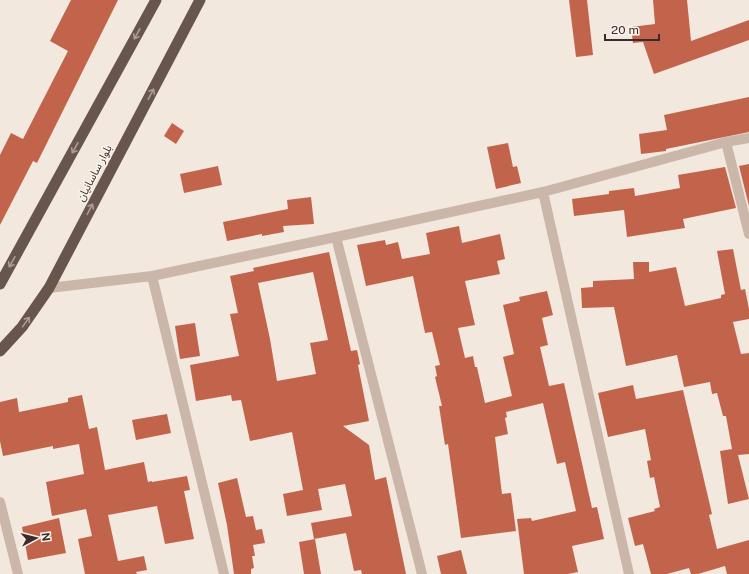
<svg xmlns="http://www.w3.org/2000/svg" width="749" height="574" viewBox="0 0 749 574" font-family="'Public Sans','Noto Sans Arabic',sans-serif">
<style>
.building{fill:#c2644c;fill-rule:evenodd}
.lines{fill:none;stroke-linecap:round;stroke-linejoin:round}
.minor{stroke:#cab7aa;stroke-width:10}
.trunk{stroke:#68564e;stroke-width:11}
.oneway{stroke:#aa9c95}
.labels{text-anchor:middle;stroke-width:3;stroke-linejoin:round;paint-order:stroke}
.street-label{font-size:11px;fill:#382d2a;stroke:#faf2eb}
</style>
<rect width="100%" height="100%" fill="#f2e8de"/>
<path class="building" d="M 71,0 L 118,0 L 37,163 L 33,161 L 0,225 L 0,155 L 11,133 L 23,139 L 68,51 L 50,41 Z
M 569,0 L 587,0 L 593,55 L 576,57 Z
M 653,0 L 687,0 L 691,41 L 749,20 L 749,40 L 654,74 L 643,42 L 633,43 L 631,27 L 655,24 Z
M 749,97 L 749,132 L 666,149 L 666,151 L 641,154 L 639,134 L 667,130 L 664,115 Z
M 172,123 L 184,131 L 176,144 L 164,136 Z
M 508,143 L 513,167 L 517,166 L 521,183 L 496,189 L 487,147 Z
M 749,164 L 749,206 L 739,166 Z
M 218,166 L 222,185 L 184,193 L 180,174 Z
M 725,167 L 736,208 L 683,219 L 685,228 L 627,237 L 624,210 L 574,216 L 572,199 L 609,194 L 609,191 L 634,188 L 635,196 L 680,188 L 678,175 Z
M 311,197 L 314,224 L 283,226 L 284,232 L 262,236 L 262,234 L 227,241 L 223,222 L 288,209 L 287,200 Z
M 459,226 L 462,243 L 500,234 L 505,259 L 497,261 L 500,274 L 465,281 L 475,325 L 458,328 L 465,358 L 473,356 L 475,367 L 477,367 L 485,403 L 512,396 L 503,357 L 514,354 L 503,305 L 520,301 L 519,297 L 547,291 L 553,315 L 542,318 L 548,345 L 540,347 L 549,386 L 564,383 L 592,508 L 597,507 L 604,539 L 572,546 L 578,572 L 568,574 L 524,574 L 517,519 L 531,518 L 532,521 L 576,511 L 565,462 L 557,464 L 543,403 L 506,412 L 507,417 L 505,418 L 508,434 L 495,437 L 502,494 L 511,493 L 516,531 L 461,538 L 448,444 L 445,445 L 439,406 L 442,406 L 435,377 L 437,376 L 435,366 L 440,365 L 432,332 L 425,333 L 413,276 L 366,286 L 357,245 L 385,240 L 386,245 L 398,242 L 402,259 L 430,254 L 426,233 Z
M 733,249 L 741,290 L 745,289 L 749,309 L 749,319 L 733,322 L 741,354 L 749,353 L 749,454 L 738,455 L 749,499 L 728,504 L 720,451 L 732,449 L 726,416 L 723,416 L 717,393 L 712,394 L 710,382 L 684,387 L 677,355 L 626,366 L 614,307 L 582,308 L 581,288 L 593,287 L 593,281 L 634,279 L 633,262 L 649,262 L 649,272 L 676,267 L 685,306 L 721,298 L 721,295 L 725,294 L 717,251 Z
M 329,252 L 351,351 L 357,350 L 360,364 L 358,365 L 369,421 L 343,426 L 369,445 L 375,480 L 386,477 L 406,574 L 362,574 L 361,570 L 354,571 L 346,533 L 314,539 L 311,523 L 352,516 L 345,484 L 318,489 L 322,510 L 287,516 L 283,494 L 303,490 L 292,432 L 250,441 L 241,400 L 232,401 L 231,395 L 196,401 L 190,365 L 239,356 L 230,314 L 238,313 L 230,276 L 254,271 L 253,268 ZM 313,272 L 328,340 L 310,343 L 316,374 L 277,381 L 270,339 L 258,283 Z
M 195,323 L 200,356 L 180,359 L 175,326 Z
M 633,385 L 636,399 L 683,390 L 712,514 L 709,515 L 717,549 L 749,540 L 749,574 L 727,574 L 725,566 L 698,574 L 691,574 L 689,568 L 667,574 L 651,574 L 643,544 L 635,546 L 628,518 L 655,511 L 654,509 L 660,507 L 654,477 L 650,478 L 647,461 L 651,460 L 645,429 L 608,437 L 598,393 Z
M 82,395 L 89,429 L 97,427 L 105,470 L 144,462 L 148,482 L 152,481 L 152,482 L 187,476 L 190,490 L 184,491 L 194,539 L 165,544 L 157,506 L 108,515 L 118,561 L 144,556 L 147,570 L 136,572 L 137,574 L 85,574 L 78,539 L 92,536 L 86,509 L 52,516 L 46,482 L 84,474 L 79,444 L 53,449 L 53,446 L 3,456 L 0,441 L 0,402 L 17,398 L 19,412 L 68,402 L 68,398 Z
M 167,414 L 171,433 L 136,440 L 132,420 Z
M 237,478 L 246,517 L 253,516 L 256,530 L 262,529 L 265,543 L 253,545 L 255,556 L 252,556 L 254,568 L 251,569 L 251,574 L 234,574 L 227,525 L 218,483 Z
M 59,518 L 66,553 L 28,560 L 22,527 Z
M 315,539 L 321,574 L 304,574 L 299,542 Z
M 461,550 L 467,574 L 441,574 L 437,556 Z"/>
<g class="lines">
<path class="minor" d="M 726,142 L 749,234
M 543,192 L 629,574
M 336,237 L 422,574
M 152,276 L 224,574
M 49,288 L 152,276 L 336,237 L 543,192 L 726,142 L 749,138
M 0,502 L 18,574"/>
<path class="trunk" d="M 0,284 L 156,0
M 0,351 L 22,327 L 49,288 L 200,0"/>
</g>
<defs><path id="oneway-shaft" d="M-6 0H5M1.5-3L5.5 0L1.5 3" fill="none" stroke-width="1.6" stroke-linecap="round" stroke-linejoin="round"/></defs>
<g class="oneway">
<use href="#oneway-shaft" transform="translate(137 34) rotate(119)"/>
<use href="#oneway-shaft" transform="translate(151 94) rotate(-62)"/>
<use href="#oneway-shaft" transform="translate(75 148) rotate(119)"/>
<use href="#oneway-shaft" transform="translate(90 209) rotate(-62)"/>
<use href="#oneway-shaft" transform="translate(12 262) rotate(119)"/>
<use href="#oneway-shaft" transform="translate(26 322) rotate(-55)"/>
</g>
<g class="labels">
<g class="street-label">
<text transform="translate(94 173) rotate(-62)" y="4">بلوار ساسانیان</text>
</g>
</g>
<g transform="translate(36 538) rotate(83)" stroke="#faf2eb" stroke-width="3" paint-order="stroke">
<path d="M0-3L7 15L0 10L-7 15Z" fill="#382d2a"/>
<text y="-6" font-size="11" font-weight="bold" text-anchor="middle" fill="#382d2a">N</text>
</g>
<path d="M605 34v6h54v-6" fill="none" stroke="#382d2a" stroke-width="2"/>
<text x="611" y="34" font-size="12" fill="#382d2a" stroke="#faf2eb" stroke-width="3" paint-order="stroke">20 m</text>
</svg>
